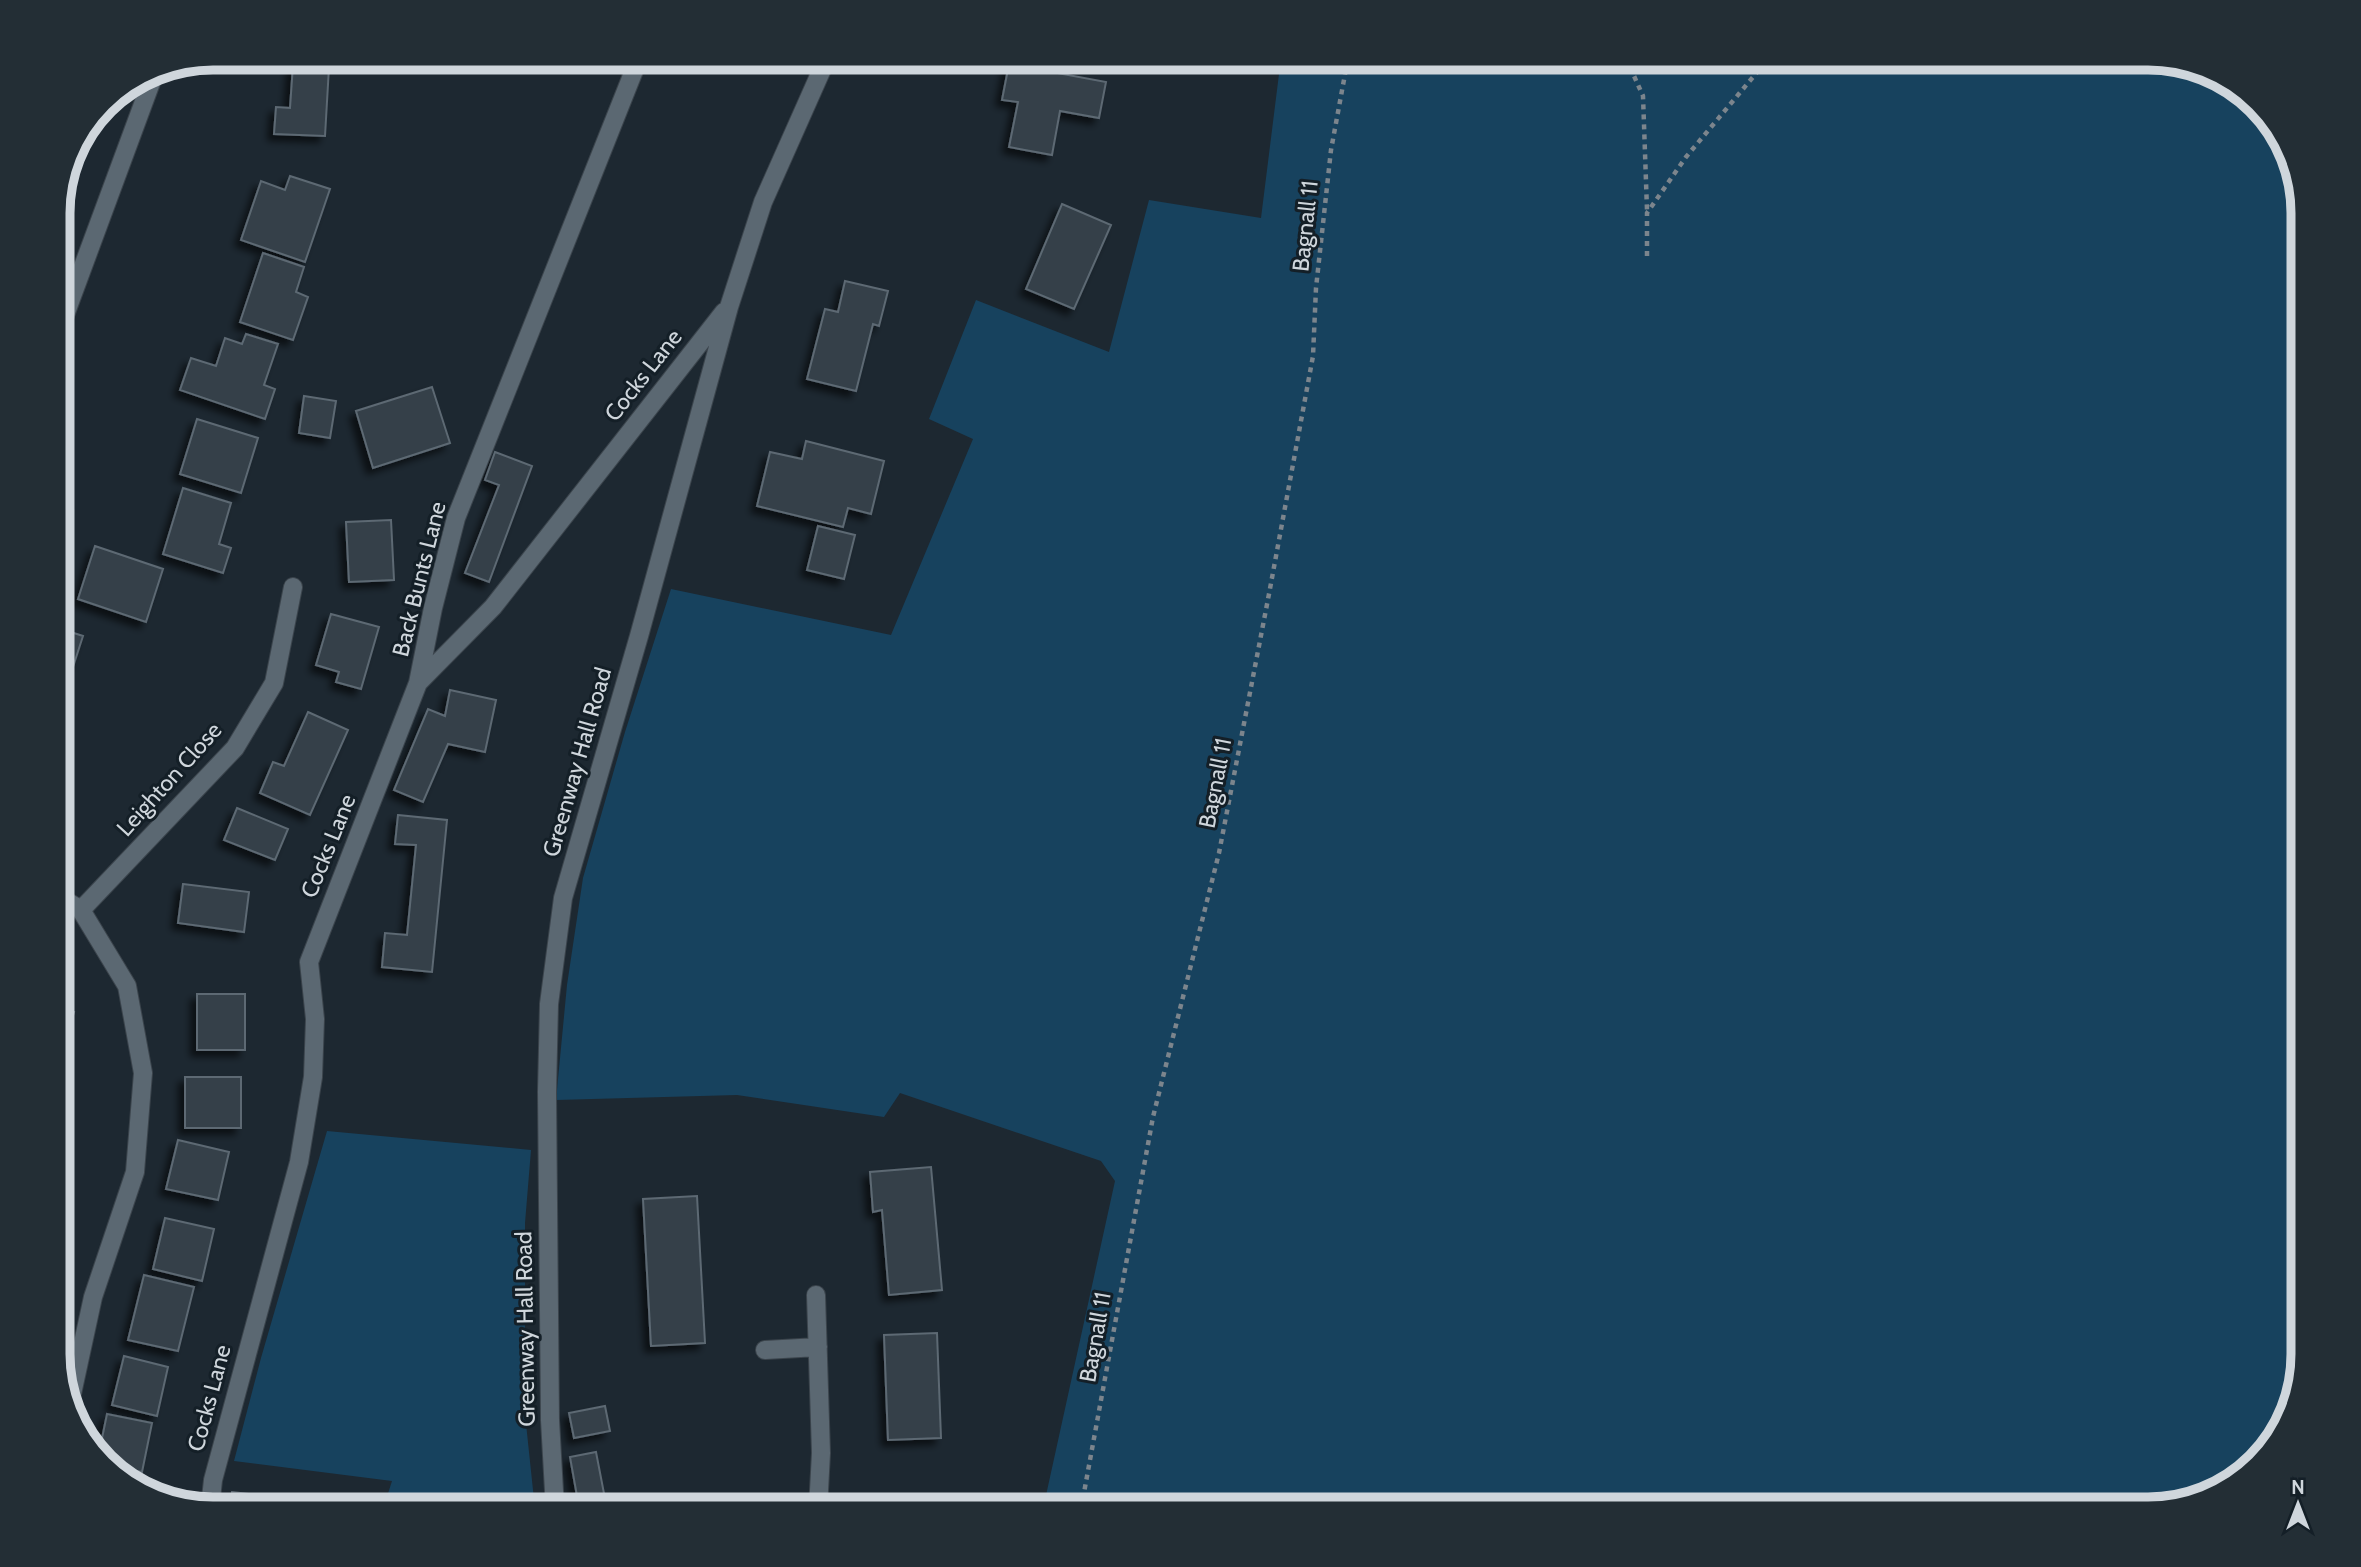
<svg xmlns="http://www.w3.org/2000/svg" width="2361" height="1567" viewBox="0 0 2361 1567" font-family="Cabin,sans-serif">
<style>
.green{fill:#17425e}
.building{fill:#344049;stroke:#5d6973;stroke-width:2;filter:url(#shadow)}
.lines{fill:none;stroke-linecap:round;stroke-linejoin:round}
.minor-casing{stroke:#3b444c;stroke-width:20}
.path{stroke:#7c858d;stroke-width:4.5;stroke-dasharray:5 5;stroke-linecap:butt}
.minor{stroke:#5b6872;stroke-width:18}
.labels{text-anchor:middle;stroke-width:6;stroke-linejoin:round;paint-order:stroke}
.street-label{font-size:23px;fill:#cfd6dc;stroke:#141f27}
.rim{fill:none;stroke:#cfd6dc;stroke-width:9}
</style>
<defs>
<filter id="shadow"><feDropShadow dx="-6" dy="6" stdDeviation="3.5" flood-color="#0009"/></filter>
</defs>
<rect width="100%" height="100%" fill="#1d2831"/>
<path class="green" d="M 1281,58 L 2148,58 L 2235,84 L 2287,144 L 2303,212 L 2303,1355 L 2277,1441 L 2217,1493 L 2149,1509 L 1043,1509 L 1115,1181 L 1101,1161 L 900,1093 L 884,1117 L 737,1095 L 556,1100 L 567,985 L 583,878 L 625,732 L 671,589 L 891,635 L 973,439 L 929,419 L 976,300 L 1109,352 L 1149,200 L 1261,218 Z
M 327,1131 L 531,1150 L 525,1223 L 525,1414 L 535,1509 L 383,1509 L 392,1481 L 234,1461 L 261,1358 Z"/>
<path class="building" d="M 1009,64 L 1106,82 L 1099,118 L 1060,111 L 1052,155 L 1009,147 L 1018,102 L 1002,100 Z
M 293,65 L 329,67 L 325,136 L 274,134 L 276,107 L 290,108 Z
M 290,176 L 330,189 L 305,262 L 241,240 L 261,181 L 285,190 Z
M 1062,204 L 1111,225 L 1074,309 L 1026,289 Z
M 263,253 L 304,267 L 296,292 L 308,297 L 293,340 L 240,322 Z
M 845,281 L 888,291 L 879,326 L 873,324 L 856,391 L 807,379 L 825,309 L 838,312 Z
M 246,334 L 278,344 L 264,385 L 275,389 L 265,419 L 180,390 L 191,358 L 216,366 L 225,338 L 242,344 Z
M 432,387 L 450,443 L 373,468 L 356,411 Z
M 304,396 L 336,401 L 330,438 L 299,433 Z
M 197,419 L 258,438 L 241,493 L 180,474 Z
M 806,441 L 884,461 L 871,514 L 848,508 L 843,527 L 757,506 L 770,452 L 802,459 Z
M 495,452 L 532,466 L 489,582 L 465,573 L 499,485 L 485,480 Z
M 183,488 L 231,503 L 219,544 L 231,548 L 223,573 L 163,554 Z
M 391,520 L 394,580 L 349,582 L 346,522 Z
M 818,526 L 855,535 L 844,579 L 807,570 Z
M 95,546 L 163,569 L 146,622 L 78,599 Z
M 331,614 L 379,627 L 361,689 L 336,682 L 339,672 L 316,665 Z
M 58,628 L 83,636 L 60,707 L 58,707 Z
M 450,690 L 496,700 L 485,752 L 448,744 L 423,802 L 394,790 L 428,709 L 445,716 Z
M 308,712 L 348,730 L 310,815 L 260,793 L 273,762 L 284,766 Z
M 237,808 L 288,829 L 275,860 L 224,840 Z
M 398,815 L 447,820 L 432,972 L 382,967 L 385,933 L 407,935 L 416,845 L 395,844 Z
M 183,884 L 249,892 L 244,932 L 178,923 Z
M 197,994 L 245,994 L 245,1050 L 197,1050 Z
M 58,1008 L 74,1012 L 61,1058 L 58,1057 Z
M 185,1077 L 241,1077 L 241,1128 L 185,1128 Z
M 178,1140 L 229,1152 L 218,1200 L 166,1189 Z
M 931,1167 L 942,1290 L 889,1295 L 882,1210 L 873,1212 L 870,1172 Z
M 697,1196 L 705,1343 L 651,1346 L 643,1199 Z
M 165,1218 L 214,1229 L 202,1281 L 153,1269 Z
M 144,1275 L 194,1287 L 178,1351 L 128,1340 Z
M 937,1333 L 941,1438 L 888,1440 L 884,1335 Z
M 124,1356 L 168,1367 L 157,1416 L 112,1405 Z
M 605,1406 L 610,1431 L 574,1438 L 569,1413 Z
M 107,1414 L 152,1423 L 142,1472 L 109,1465 L 99,1453 Z
M 596,1452 L 607,1509 L 561,1509 L 559,1499 L 577,1496 L 570,1457 Z
M 232,1492 L 275,1497 L 273,1509 L 230,1509 Z"/>
<g class="lines">
<defs>
<path id="minor" d="M 58,334 L 156,69
M 418,683 L 433,608 L 456,518 L 639,58
M 58,896 L 81,910 L 127,986 L 143,1073 L 135,1172 L 93,1297 L 70,1403
M 81,910 L 235,748 L 274,683 L 293,587
M 816,1295 L 821,1453 L 818,1509
M 765,1350 L 818,1347
M 210,1508 L 213,1480 L 299,1162 L 313,1077 L 315,1019 L 309,962 L 418,683 L 493,607 L 724,312
M 555,1509 L 550,1420 L 547,1092 L 549,1004 L 563,898 L 639,636 L 729,307 L 763,202 L 827,58"/>
</defs>
<use href="#minor" class="minor-casing"/>
<path class="path" d="M 1626,58 L 1643,96 L 1647,210
M 1647,256 L 1647,213 L 1686,157 L 1769,58
M 1081,1509 L 1153,1117 L 1219,853 L 1269,594 L 1313,356 L 1316,288 L 1331,150 L 1348,58"/>
<use href="#minor" class="minor"/>
</g>
<g class="labels">
<g class="street-label">
<text transform="translate(1305 226) rotate(-84)" y="8">Bagnall 11</text>
<text transform="translate(643 375) rotate(-52)" y="8">Cocks Lane</text>
<text transform="translate(419 579) rotate(-76)" y="8">Back Bunts Lane</text>
<text transform="translate(577 762) rotate(-74)" y="8">Greenway Hall Road</text>
<text transform="translate(169 779) rotate(-48)" y="8">Leighton Close</text>
<text transform="translate(1215 783) rotate(-79)" y="8">Bagnall 11</text>
<text transform="translate(328 846) rotate(-68)" y="8">Cocks Lane</text>
<text transform="translate(525 1329) rotate(-91)" y="8">Greenway Hall Road</text>
<text transform="translate(1095 1337) rotate(-80)" y="8">Bagnall 11</text>
<text transform="translate(209 1398) rotate(-75)" y="8">Cocks Lane</text>
</g>
</g>
<path d="M0 0H2361V1567H0ZM213 70H2148A143 143 0 0 1 2291 213V1354A143 143 0 0 1 2148 1497H213A143 143 0 0 1 70 1354V213A143 143 0 0 1 213 70Z" fill="#232e35" fill-rule="evenodd"/>
<path class="rim" d="M213 70H2148A143 143 0 0 1 2291 213V1354A143 143 0 0 1 2148 1497H213A143 143 0 0 1 70 1354V213A143 143 0 0 1 213 70Z"/>
<g transform="translate(2298 1504)" stroke="#141f27" stroke-width="5" paint-order="stroke">
<path d="M0-5L12 26L0 18L-12 26Z" fill="#cfd6dc"/>
<text y="-10" font-size="19" font-weight="bold" text-anchor="middle" fill="#cfd6dc">N</text>
</g>
</svg>
